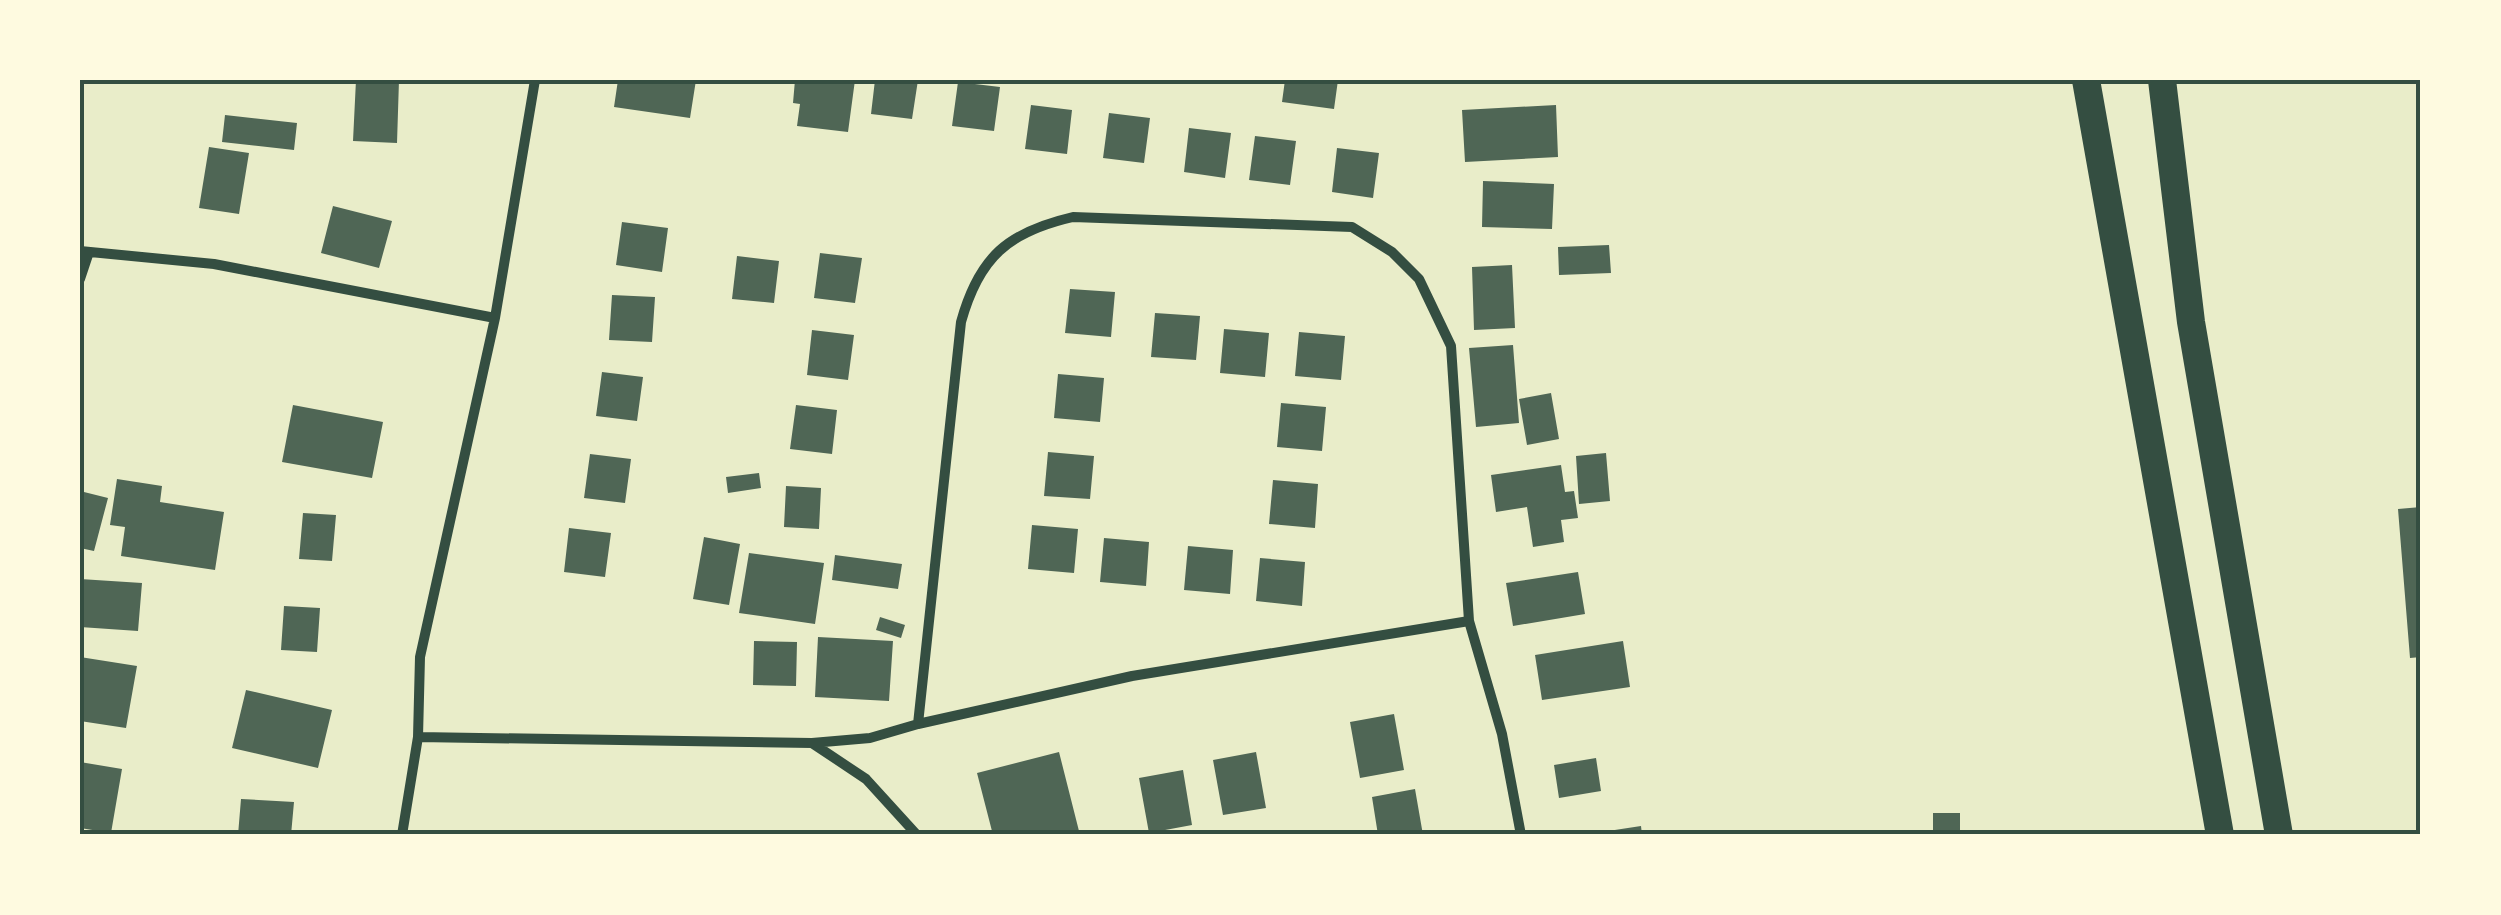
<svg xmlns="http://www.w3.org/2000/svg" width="2501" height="915" viewBox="0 0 2501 915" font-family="'Golos Text',sans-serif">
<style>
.building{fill:#4f6655}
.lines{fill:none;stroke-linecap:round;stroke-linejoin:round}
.minor{stroke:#344e41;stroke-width:10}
.trunk{stroke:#344e41;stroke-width:28}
.neatline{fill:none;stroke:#344e41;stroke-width:4}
</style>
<rect width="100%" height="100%" fill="#e9edc9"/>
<path class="building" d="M 356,80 L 399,80 L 397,143 L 353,141 Z
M 618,80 L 696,80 L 690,118 L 614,107 Z
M 795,80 L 855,80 L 848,132 L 797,126 L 800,104 L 793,103 Z
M 875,80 L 918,80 L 912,119 L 871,114 Z
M 1285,80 L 1338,80 L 1334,109 L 1282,102 Z
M 958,82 L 1000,87 L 994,131 L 952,126 Z
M 1031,105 L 1072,110 L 1067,154 L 1025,149 Z
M 1556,105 L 1558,157 L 1465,162 L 1462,110 Z
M 1109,113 L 1150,118 L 1144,163 L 1103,158 Z
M 225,115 L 297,123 L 294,150 L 222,142 Z
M 1189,128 L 1231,133 L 1225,178 L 1184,172 Z
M 1255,136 L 1296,141 L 1290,185 L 1249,180 Z
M 209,147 L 249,153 L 239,214 L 199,208 Z
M 1337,148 L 1379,153 L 1373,198 L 1332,192 Z
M 1483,181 L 1554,184 L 1552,229 L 1482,227 Z
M 333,206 L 392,221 L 379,268 L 321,253 Z
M 622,222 L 668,228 L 662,272 L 616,265 Z
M 1609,245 L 1611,273 L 1559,275 L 1558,247 Z
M 820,253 L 862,258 L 855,303 L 814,298 Z
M 737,256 L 779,261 L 774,303 L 732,299 Z
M 1512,265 L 1515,328 L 1474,330 L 1472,267 Z
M 1070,289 L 1115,292 L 1111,337 L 1065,333 Z
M 612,295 L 655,297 L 652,342 L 609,340 Z
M 1155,313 L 1200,316 L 1196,360 L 1151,357 Z
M 1224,329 L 1269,333 L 1265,377 L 1220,373 Z
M 812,330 L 854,335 L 848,380 L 807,375 Z
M 1299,332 L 1345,336 L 1341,380 L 1295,376 Z
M 1513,345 L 1519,423 L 1476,427 L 1469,348 Z
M 602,372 L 643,377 L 637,421 L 596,416 Z
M 1058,374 L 1104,378 L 1100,422 L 1054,418 Z
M 1551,393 L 1559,439 L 1527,445 L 1519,399 Z
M 1281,403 L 1326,407 L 1322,451 L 1277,447 Z
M 293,405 L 383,422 L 372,478 L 282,462 Z
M 796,405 L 837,410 L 832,454 L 790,449 Z
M 1048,452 L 1094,456 L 1090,499 L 1044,496 Z
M 1606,453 L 1610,501 L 1579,504 L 1576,456 Z
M 590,454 L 631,459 L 625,503 L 584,498 Z
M 1561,465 L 1565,492 L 1574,491 L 1578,518 L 1561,520 L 1564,542 L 1533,547 L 1527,507 L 1496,512 L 1491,475 Z
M 759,473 L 761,488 L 728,493 L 726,477 Z
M 117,479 L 162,486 L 160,502 L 224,512 L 215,570 L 121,556 L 125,527 L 110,525 Z
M 1273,480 L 1318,484 L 1315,528 L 1269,524 Z
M 786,486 L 821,488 L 819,529 L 784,527 Z
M 80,491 L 108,498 L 94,551 L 80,548 Z
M 2421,507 L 2421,657 L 2410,658 L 2398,509 Z
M 303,513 L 336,515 L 332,561 L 299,559 Z
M 1032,525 L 1078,529 L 1074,573 L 1028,569 Z
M 569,528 L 611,533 L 605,577 L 564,572 Z
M 704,537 L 740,544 L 729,605 L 693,599 Z
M 1104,538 L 1149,542 L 1146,586 L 1100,582 Z
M 1188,546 L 1233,550 L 1230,594 L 1184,590 Z
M 749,553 L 824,563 L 815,624 L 739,613 Z
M 835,555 L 902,564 L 898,589 L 832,580 Z
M 1260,558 L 1305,562 L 1302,606 L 1256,601 Z
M 1578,572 L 1585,614 L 1513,626 L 1506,583 Z
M 80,579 L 142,583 L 138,631 L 80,627 Z
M 284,606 L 320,608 L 317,652 L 281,650 Z
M 880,617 L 905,625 L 901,638 L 876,630 Z
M 818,637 L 893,641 L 889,701 L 815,697 Z
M 754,641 L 797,642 L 796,686 L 753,685 Z
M 1623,641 L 1630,687 L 1542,700 L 1535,655 Z
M 80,657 L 137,666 L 126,728 L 80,721 Z
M 246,690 L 332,710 L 318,768 L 232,748 Z
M 1394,714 L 1404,770 L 1360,778 L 1350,722 Z
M 1059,752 L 1080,835 L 993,835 L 977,773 Z
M 1256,752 L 1266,808 L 1223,815 L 1213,760 Z
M 1596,758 L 1601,791 L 1559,798 L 1554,765 Z
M 80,762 L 122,769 L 111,833 L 80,828 Z
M 1183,770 L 1192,825 L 1149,833 L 1139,778 Z
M 1415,789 L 1423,835 L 1378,835 L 1372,797 Z
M 241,799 L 294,802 L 291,835 L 238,835 Z
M 1933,813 L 1960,813 L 1960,834 L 1933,834 Z
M 1641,826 L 1642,835 L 1595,835 L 1595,833 Z"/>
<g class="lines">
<path class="minor" d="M 80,251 L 214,264 L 495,318
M 80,279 L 89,252
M 918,724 L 1132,676 L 1469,621
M 418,737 L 812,743 L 866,779 L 917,835
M 812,743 L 870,738 L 918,724 L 961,322 C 979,257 1008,232 1073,217 L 1352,227 L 1392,252 L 1419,279 L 1451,346 L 1469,621 L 1502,734 L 1521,835
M 402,835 L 418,737 L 420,657 L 495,318 L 535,80"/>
<path class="trunk" d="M 2086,80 L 2220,835
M 2162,80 L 2191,322 L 2279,835"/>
</g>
<rect width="2501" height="915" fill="none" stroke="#fefae0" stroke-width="165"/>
<rect x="82" y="82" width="2336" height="750" class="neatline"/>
</svg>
